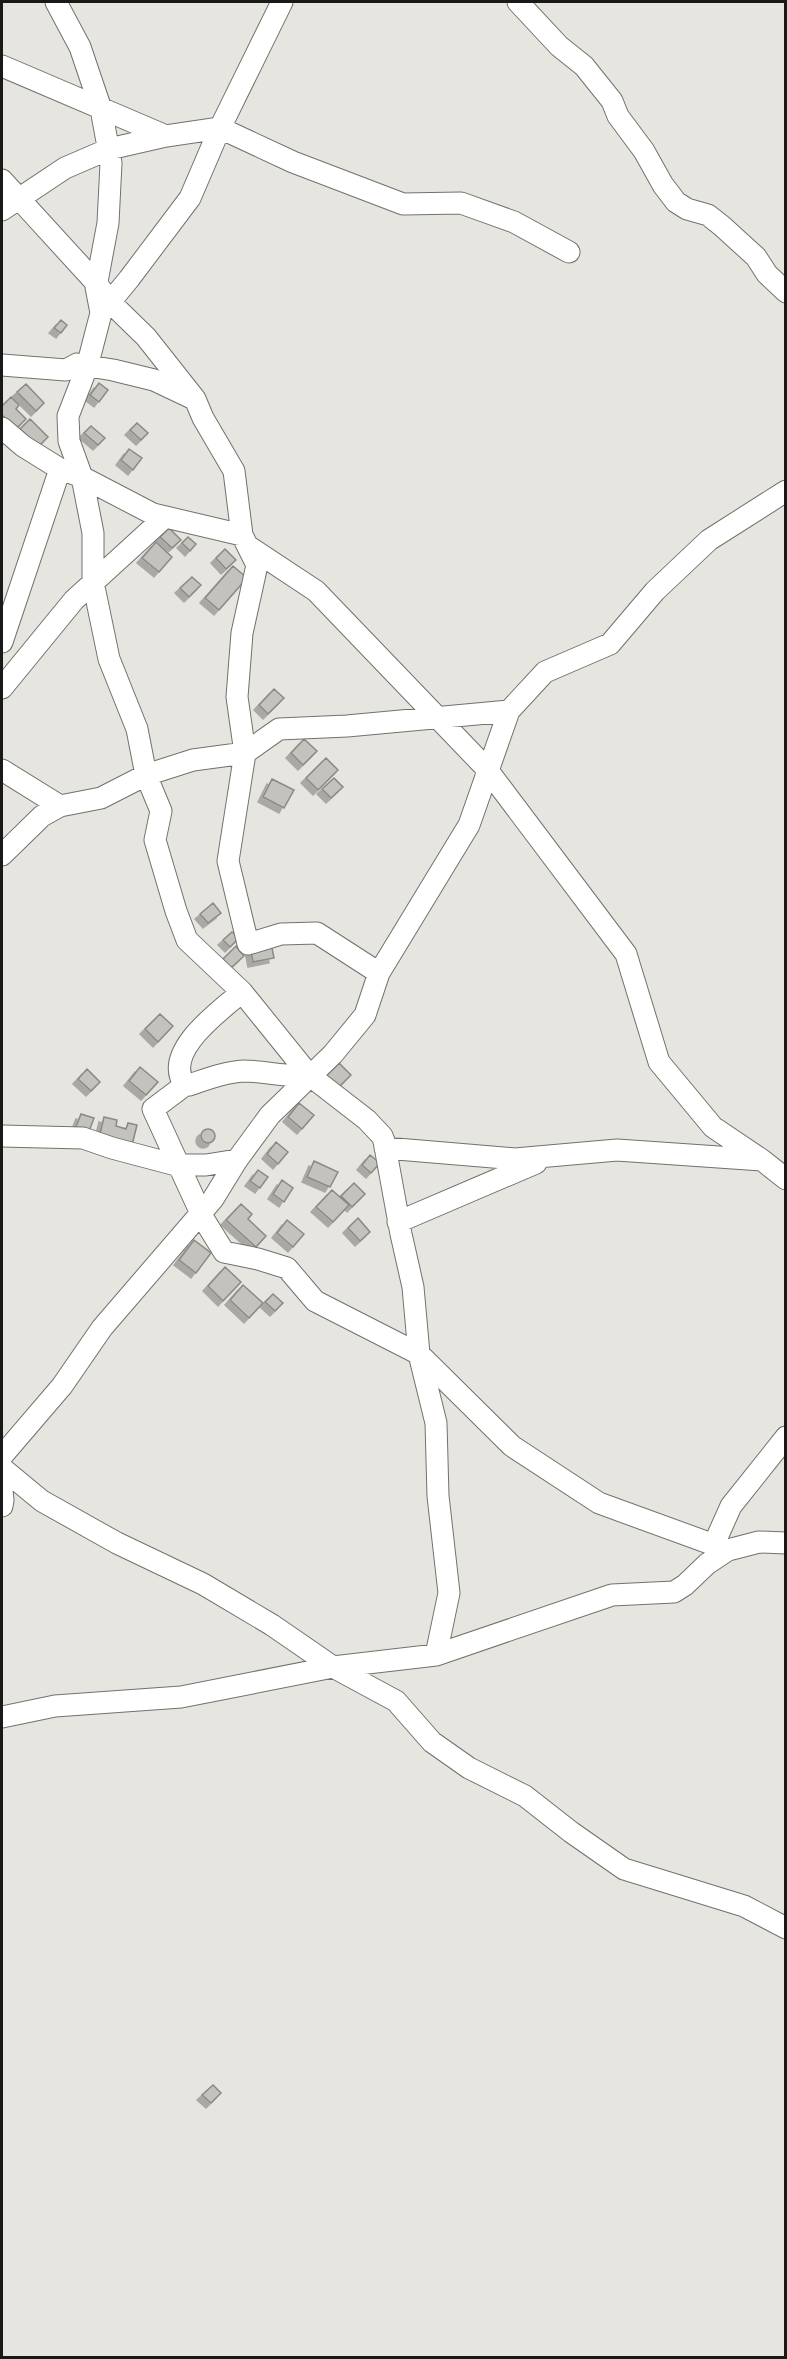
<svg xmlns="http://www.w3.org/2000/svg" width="787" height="2359" viewBox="0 0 787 2359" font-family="Jost,sans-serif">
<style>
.building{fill:#c3c2bd;stroke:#8a8984;stroke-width:1.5;filter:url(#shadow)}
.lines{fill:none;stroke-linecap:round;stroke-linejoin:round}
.street-casing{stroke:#72716c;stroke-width:23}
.street{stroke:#fff;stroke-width:21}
</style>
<defs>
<filter id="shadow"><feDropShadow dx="-5" dy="5" stdDeviation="0" flood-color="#0004"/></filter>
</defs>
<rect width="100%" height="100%" fill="#e6e5df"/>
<path class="building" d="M 61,320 L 67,325 L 61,333 L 54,328 Z
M 99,383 L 108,390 L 99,402 L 90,395 Z
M 26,384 L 44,403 L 36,411 L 17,392 Z
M 11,397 L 19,405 L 16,409 L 26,419 L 16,429 L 2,415 L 2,406 Z
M 30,419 L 48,437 L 38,447 L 20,429 Z
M 137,423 L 148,433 L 141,440 L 130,430 Z
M 91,426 L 105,438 L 98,445 L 84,433 Z
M 129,449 L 142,458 L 133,470 L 121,460 Z
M 169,528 L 181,540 L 172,548 L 160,537 Z
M 188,537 L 196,544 L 190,551 L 182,543 Z
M 156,542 L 172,557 L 159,572 L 142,558 Z
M 225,549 L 236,560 L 226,569 L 216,558 Z
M 233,566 L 247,578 L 219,610 L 205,598 Z
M 192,577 L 201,585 L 189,597 L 180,588 Z
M 274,689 L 284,698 L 268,714 L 259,705 Z
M 304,739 L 317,751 L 303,765 L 291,753 Z
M 326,758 L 338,770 L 318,790 L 306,778 Z
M 334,778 L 343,787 L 331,798 L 322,789 Z
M 272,779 L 294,790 L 284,808 L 263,797 Z
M 213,903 L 221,913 L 208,923 L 200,914 Z
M 232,932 L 239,938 L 230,947 L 223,940 Z
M 271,943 L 274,958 L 253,962 L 250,947 Z
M 236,946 L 244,956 L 231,968 L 223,959 Z
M 160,1014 L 173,1026 L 158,1042 L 145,1029 Z
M 339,1063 L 351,1075 L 337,1089 L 325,1077 Z
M 140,1067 L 158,1082 L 146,1095 L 129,1081 Z
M 87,1069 L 100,1082 L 91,1091 L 78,1079 Z
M 299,1103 L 314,1115 L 302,1129 L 288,1117 Z
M 81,1114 L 94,1118 L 88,1134 L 75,1129 Z
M 104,1117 L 117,1120 L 116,1126 L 126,1129 L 128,1123 L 137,1125 L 132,1145 L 99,1138 Z
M201 1136a7 7 0 1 1 14 0a7 7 0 1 1-14 0Z
M 276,1142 L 288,1152 L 278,1164 L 267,1154 Z
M 370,1155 L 380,1163 L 371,1173 L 362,1165 Z
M 314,1161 L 338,1172 L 330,1187 L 307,1177 Z
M 258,1170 L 268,1177 L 260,1188 L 250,1181 Z
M 282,1180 L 293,1188 L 284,1202 L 273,1194 Z
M 354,1183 L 365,1194 L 352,1207 L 341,1196 Z
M 332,1190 L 349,1205 L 333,1222 L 316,1207 Z
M 241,1204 L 252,1214 L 248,1219 L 266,1236 L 256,1247 L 226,1220 Z
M 358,1218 L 370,1232 L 360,1241 L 348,1228 Z
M 287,1220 L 304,1234 L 293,1247 L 277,1233 Z
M 194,1240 L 211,1253 L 196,1273 L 179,1260 Z
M 225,1267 L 241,1282 L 223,1301 L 208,1286 Z
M 243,1285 L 263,1303 L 249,1318 L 230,1300 Z
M 273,1294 L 283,1303 L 275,1311 L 265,1302 Z
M 213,2085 L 221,2093 L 211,2103 L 202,2095 Z"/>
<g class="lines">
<defs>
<path id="street" d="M 56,2 L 80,47 L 101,109 L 111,163 L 108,223 L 96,287 L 101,313 L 87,367 L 68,416 L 69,441 L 82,477 L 93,533 L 93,582 L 109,659 L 137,729 L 146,775 L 161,811 L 155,840 L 176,911 L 187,940 L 242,992 L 309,1075 L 367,1120 L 382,1136 L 384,1141 L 401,1234 L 413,1287 L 419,1354 L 436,1423 L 438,1496 L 449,1593 L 436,1655
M 518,2 L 559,46 L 584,66 L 612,101 L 618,116 L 644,151 L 663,185 L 676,202 L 687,209 L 708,215 L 722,226 L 756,257 L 767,274 L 786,292
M 2,66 L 166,136 L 220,128 L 293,162 L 403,204 L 461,203 L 514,222 L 569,252
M 2,180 L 97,284 L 110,302 L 146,337 L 195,399 L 203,418 L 234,471 L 242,535
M 2,210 L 65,168 L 109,149 L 166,136
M 101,313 L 129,279 L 190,198 L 220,128 L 282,2
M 2,365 L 66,370 L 77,364 L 113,370 L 154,380 L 192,398
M 2,428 L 23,446 L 60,469 L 82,477 L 153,514 L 242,535 L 257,565 L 242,633 L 237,697 L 245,753 L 228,861 L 248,944 L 281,934 L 317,933 L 379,973
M 248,546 L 316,591 L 486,768 L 626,954 L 659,1062 L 713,1127 L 762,1160
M 2,642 L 60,469
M 2,688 L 74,600 L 165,517
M 2,770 L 60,806
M 2,855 L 42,816 L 60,806 L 101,798 L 146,775 L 193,760 L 245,753 L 279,729 L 347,726 L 509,711 L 545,672 L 610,644 L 655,591 L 709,540 L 786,491
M 242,992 C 221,1010 161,1052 185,1085 L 189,1085 C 207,1079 225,1072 244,1071 C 266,1071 287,1078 309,1075
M 185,1085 L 153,1109 L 203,1218 L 224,1252 L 258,1259 L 287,1268 L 315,1301 L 419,1354 L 512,1446 L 599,1503 L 728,1550
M 2,1136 L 83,1138 L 112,1148 L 176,1165 L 206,1165 L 237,1160
M 385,1148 L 515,1159 L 617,1150 L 762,1160 L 786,1179
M 398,1222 L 536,1163
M 2,1456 L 62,1386 L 102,1328 L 213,1199 L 237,1160 L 270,1115 L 333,1054 L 365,1015 L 379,973 L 469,825 L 509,711
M 2,1468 L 42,1501 L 117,1543 L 203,1584 L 272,1625 L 333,1667 L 396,1701 L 432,1742 L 469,1768 L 525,1796 L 571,1832 L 624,1869 L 744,1906 L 786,1928
M 2,1491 L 3,1500 L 2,1506
M 714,1544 L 731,1506 L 786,1437
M 2,1717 L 55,1706 L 181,1697 L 333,1667 L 436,1655 L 612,1595 L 674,1592 L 685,1585 L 707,1564 L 728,1550 L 759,1542 L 786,1543"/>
</defs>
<use href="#street" class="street-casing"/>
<use href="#street" class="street"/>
</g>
<rect width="787" height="2359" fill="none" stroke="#191917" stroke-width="6"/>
</svg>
